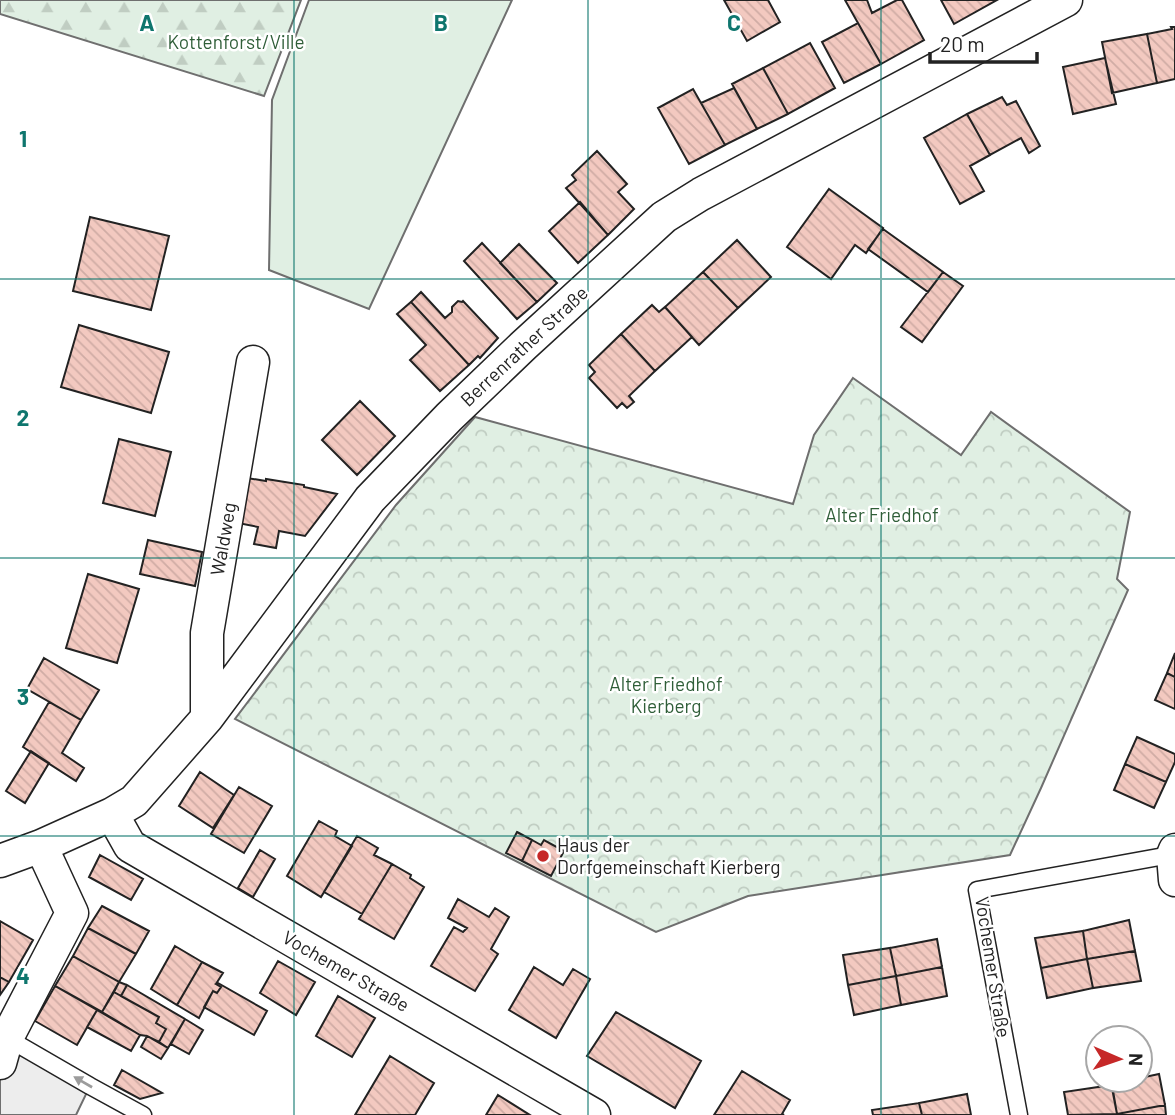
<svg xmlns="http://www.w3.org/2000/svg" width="1175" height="1115" viewBox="0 0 1175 1115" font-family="Barlow,sans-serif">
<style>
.green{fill:#e0efe3;stroke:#6f6f6f;stroke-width:2}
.forest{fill:url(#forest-firs);stroke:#6f6f6f;stroke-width:2}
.park{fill:url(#park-crowns);stroke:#6f6f6f;stroke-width:2}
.parking{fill:#ededed;stroke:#6f6f6f;stroke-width:2}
.building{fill:url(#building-back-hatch);stroke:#222;stroke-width:2}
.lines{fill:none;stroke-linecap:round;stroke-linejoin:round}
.service-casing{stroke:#222;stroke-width:19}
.minor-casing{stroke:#222;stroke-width:35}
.service{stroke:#fff;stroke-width:16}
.minor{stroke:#fff;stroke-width:32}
.oneway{fill:#9c9c9c}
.grid{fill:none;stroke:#0f766e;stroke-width:2;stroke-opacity:0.55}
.poi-dot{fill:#c62828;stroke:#fff;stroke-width:2.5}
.labels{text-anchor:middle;stroke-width:5;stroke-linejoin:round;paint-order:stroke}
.park-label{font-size:19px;fill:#2f5e38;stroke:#fff}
.street-label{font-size:19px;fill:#222;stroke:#fff}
.poi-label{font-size:19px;fill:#222;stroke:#fff;text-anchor:start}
.grid-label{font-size:23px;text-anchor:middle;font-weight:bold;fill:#0f766e;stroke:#fff;stroke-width:5;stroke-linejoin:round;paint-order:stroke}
</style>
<defs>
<pattern id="forest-firs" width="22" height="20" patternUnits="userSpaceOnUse" patternTransform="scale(1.75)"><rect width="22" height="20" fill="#e0efe3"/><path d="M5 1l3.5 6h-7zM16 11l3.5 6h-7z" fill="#c0cdc2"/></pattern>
<pattern id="park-crowns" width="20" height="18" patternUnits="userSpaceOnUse" patternTransform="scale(1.75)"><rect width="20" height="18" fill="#e0efe3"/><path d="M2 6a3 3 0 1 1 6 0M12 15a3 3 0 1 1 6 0" fill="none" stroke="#c0cdc2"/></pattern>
<pattern id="building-back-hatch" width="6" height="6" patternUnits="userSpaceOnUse" patternTransform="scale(1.75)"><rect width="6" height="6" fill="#f3c9c0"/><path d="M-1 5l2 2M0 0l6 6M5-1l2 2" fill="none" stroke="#d0aca5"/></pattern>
</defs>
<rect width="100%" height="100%" fill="#fff"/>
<path class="green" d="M 309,0 L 512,0 L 369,309 L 269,270 L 272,100 Z"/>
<path class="forest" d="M 0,0 L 301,0 L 264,96 L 0,14 Z"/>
<path class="park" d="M 853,378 L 961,455 L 991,412 L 1130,512 L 1117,579 L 1128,590 L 1041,788 L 1010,855 L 748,896 L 656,932 L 235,719 L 396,505 L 475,417 L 793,504 L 814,435 Z"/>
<path class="parking" d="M 7,1038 L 90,1086 L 76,1115 L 0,1115 L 0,1063 Z"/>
<path class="building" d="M 724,0 L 768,0 L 780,22 L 747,41 Z
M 845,0 L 867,0 L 872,13 L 897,0 L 902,0 L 924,40 L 881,64 Z
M 941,0 L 997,0 L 954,24 Z
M 858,23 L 881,64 L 844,83 L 822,42 Z
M 1171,27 L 1175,27 L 1175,79 L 1157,83 L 1147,34 L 1172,29 Z
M 1147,34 L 1157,83 L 1112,93 L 1102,42 Z
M 810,43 L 835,88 L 788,114 L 763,68 Z
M 1105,58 L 1116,104 L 1073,114 L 1063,67 Z
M 763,68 L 788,114 L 757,129 L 732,84 Z
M 734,88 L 757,129 L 725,145 L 701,103 Z
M 693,89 L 725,145 L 689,164 L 658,108 Z
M 1002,97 L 1007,105 L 1016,101 L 1040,146 L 1029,153 L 1021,138 L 990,155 L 967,114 Z
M 967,114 L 990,155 L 970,166 L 984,191 L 960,204 L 924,138 Z
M 597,151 L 627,184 L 618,192 L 634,209 L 608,235 L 566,188 L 576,180 L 572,175 Z
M 829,189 L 883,228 L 866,253 L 855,245 L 831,279 L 787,247 Z
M 580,202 L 608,235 L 578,263 L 549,231 Z
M 90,217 L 169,236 L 151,310 L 73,291 Z
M 883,229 L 943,272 L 928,292 L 868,249 Z
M 737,240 L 771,277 L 738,308 L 703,272 Z
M 482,243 L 537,302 L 517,319 L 464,261 Z
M 519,244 L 557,283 L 537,302 L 500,263 Z
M 703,272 L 738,308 L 699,345 L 665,307 Z
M 943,272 L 963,286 L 922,342 L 901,327 Z
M 421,292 L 445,318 L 452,312 L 452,307 L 458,301 L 462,302 L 463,301 L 498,338 L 480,358 L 478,356 L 469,365 L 411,302 Z
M 411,302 L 469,365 L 440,391 L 410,360 L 426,345 L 397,314 Z
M 652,305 L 659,312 L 665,307 L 692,337 L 655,371 L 621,334 Z
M 79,325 L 169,352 L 151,413 L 61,387 Z
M 621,334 L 655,371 L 629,396 L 634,402 L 627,408 L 622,403 L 617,408 L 589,378 L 595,372 L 589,365 Z
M 360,401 L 395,436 L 357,475 L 322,440 Z
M 119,439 L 171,452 L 155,516 L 103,503 Z
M 247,478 L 266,481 L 266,479 L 304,485 L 304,487 L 337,494 L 305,536 L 279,531 L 276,548 L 254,544 L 258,527 L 238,523 Z
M 148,540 L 202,552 L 195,586 L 140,574 Z
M 88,574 L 139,589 L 117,663 L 66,648 Z
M 1175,653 L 1175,677 L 1167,673 Z
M 44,658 L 99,690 L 81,720 L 27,689 Z
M 1167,673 L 1175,677 L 1175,709 L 1155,700 Z
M 49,702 L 81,720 L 62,753 L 84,768 L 76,781 L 23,747 Z
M 1137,737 L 1175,754 L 1175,762 L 1166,782 L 1125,764 Z
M 31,751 L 49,763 L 25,803 L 6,791 Z
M 1125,764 L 1166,782 L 1154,808 L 1114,790 Z
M 200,772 L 234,795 L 213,828 L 179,806 Z
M 239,787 L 272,806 L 244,853 L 211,834 Z
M 319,821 L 337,831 L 335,836 L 352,846 L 321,897 L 287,876 Z
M 517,832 L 532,840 L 522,861 L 506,853 Z
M 357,836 L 378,848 L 374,855 L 392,864 L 362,914 L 324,892 Z
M 532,840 L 541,845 L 544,840 L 564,851 L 551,876 L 522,861 Z
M 260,850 L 275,859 L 253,897 L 238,888 Z
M 100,855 L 143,879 L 131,900 L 89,877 Z
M 392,864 L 411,875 L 410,878 L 424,887 L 394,939 L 359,919 Z
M 458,899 L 489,917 L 495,908 L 509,917 L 491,949 L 498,954 L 475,991 L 431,966 L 454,927 L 463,932 L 467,928 L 448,918 Z
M 102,906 L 149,931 L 136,954 L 88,928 Z
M 1129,920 L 1135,951 L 1087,959 L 1083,931 Z
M 0,921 L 33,940 L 9,982 L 0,977 Z
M 88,928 L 136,954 L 119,982 L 73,956 Z
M 1083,931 L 1087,959 L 1041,968 L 1035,938 Z
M 937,939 L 942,967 L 896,976 L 890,948 Z
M 175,946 L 202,962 L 177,1005 L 151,989 Z
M 890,948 L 896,976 L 848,985 L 843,955 Z
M 1135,951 L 1141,981 L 1093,988 L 1087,959 Z
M 73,956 L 119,982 L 102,1012 L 55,986 Z
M 1087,959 L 1093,988 L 1047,998 L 1041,968 Z
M 278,961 L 315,982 L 296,1015 L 260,993 Z
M 202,962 L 223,973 L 216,984 L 221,987 L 217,993 L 213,991 L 199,1018 L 177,1005 Z
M 534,967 L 563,985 L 573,969 L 590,979 L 556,1038 L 509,1010 Z
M 942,967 L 947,996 L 901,1005 L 896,976 Z
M 896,976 L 901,1005 L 854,1015 L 848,985 Z
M 0,977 L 9,982 L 0,995 Z
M 119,982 L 127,985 L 121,996 L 114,992 Z
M 218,983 L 267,1011 L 254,1035 L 204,1007 L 213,991 L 217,993 L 221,987 L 216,984 Z
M 127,985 L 185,1019 L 168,1048 L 159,1042 L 166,1029 L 156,1023 L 159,1017 L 121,996 Z
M 55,986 L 97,1010 L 77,1045 L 35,1021 Z
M 114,992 L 159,1017 L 156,1023 L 166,1029 L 159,1042 L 147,1036 L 140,1035 L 102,1012 Z
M 338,996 L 375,1018 L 352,1057 L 316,1036 Z
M 97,1010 L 140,1035 L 131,1051 L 87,1027 Z
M 616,1012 L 701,1061 L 675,1108 L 587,1056 Z
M 185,1019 L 203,1030 L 189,1054 L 171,1044 Z
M 147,1036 L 168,1048 L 161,1059 L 141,1047 Z
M 390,1056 L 434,1083 L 415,1115 L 355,1115 Z
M 122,1070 L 162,1093 L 140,1099 L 114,1085 Z
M 742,1071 L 790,1100 L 782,1114 L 784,1115 L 714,1115 Z
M 1159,1074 L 1165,1105 L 1117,1114 L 1111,1083 L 1128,1080 L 1140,1080 L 1140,1078 Z
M 1112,1085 L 1117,1114 L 1068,1115 L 1064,1092 Z
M 967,1094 L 971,1115 L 922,1115 L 919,1103 Z
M 498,1095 L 530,1115 L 486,1115 Z
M 919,1103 L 922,1115 L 873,1115 L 872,1110 Z
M 1165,1105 L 1166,1115 L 1117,1115 L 1117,1114 Z"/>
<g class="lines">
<defs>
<path id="service" d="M 7,1038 L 90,1086 L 143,1115
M 1019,1115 L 977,890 L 1175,854"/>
<path id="minor" d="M 207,718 L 207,633 L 253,362
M 112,814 L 130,846 L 594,1115
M 1175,850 L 1173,855 L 1175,880
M 0,861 L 41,846 L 112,814 L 134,801 L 207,718 L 370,499 L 449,417 L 523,346 L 664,217 L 701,194 L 1066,0
M 0,1063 L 7,1038 L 72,913 L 41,846"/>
</defs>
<use href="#service" class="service-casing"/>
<use href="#minor" class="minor-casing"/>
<use href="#service" class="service"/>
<use href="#minor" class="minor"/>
</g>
<defs><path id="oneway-solid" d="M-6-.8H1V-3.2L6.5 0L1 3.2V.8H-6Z" transform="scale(1.75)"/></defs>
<use class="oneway" href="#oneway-solid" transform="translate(83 1082) rotate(-150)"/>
<path class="grid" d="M 294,0 L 294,1115M 588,0 L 588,1115M 881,0 L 881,1115M 0,279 L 1175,279M 0,558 L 1175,558M 0,836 L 1175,836"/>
<circle class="poi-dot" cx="543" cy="856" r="7"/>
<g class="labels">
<g class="park-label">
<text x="236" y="49">Kottenforst/Ville</text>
<text x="882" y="522">Alter Friedhof</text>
<text x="666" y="691">Alter Friedhof<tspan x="666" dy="22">Kierberg</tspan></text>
</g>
<g class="street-label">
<text transform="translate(524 346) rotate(-43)" y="7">Berrenrather Straße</text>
<text transform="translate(223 539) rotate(-80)" y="7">Waldweg</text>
<text transform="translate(993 967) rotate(81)" y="7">Vochemer Straße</text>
<text transform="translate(346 971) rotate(30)" y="7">Vochemer Straße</text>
</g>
<g class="poi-label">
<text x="557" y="852">Haus der<tspan x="557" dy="22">Dorfgemeinschaft Kierberg</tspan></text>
</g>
</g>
<g class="grid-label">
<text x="147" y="31">A</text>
<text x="441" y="31">B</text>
<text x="734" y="31">C</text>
<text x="23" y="147">1</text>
<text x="23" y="426">2</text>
<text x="23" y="705">3</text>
<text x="23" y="984">4</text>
</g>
<g transform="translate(1119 1059) rotate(92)"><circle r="33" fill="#ffffff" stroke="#a7a7a7" stroke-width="2"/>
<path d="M0-5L12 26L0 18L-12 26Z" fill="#c62828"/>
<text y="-10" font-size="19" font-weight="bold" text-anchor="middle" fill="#222222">N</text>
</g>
<path d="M930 52v10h107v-10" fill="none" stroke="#222222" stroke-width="3.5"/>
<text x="940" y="52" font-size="21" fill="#222222" stroke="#ffffff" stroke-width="5" paint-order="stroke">20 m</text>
</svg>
